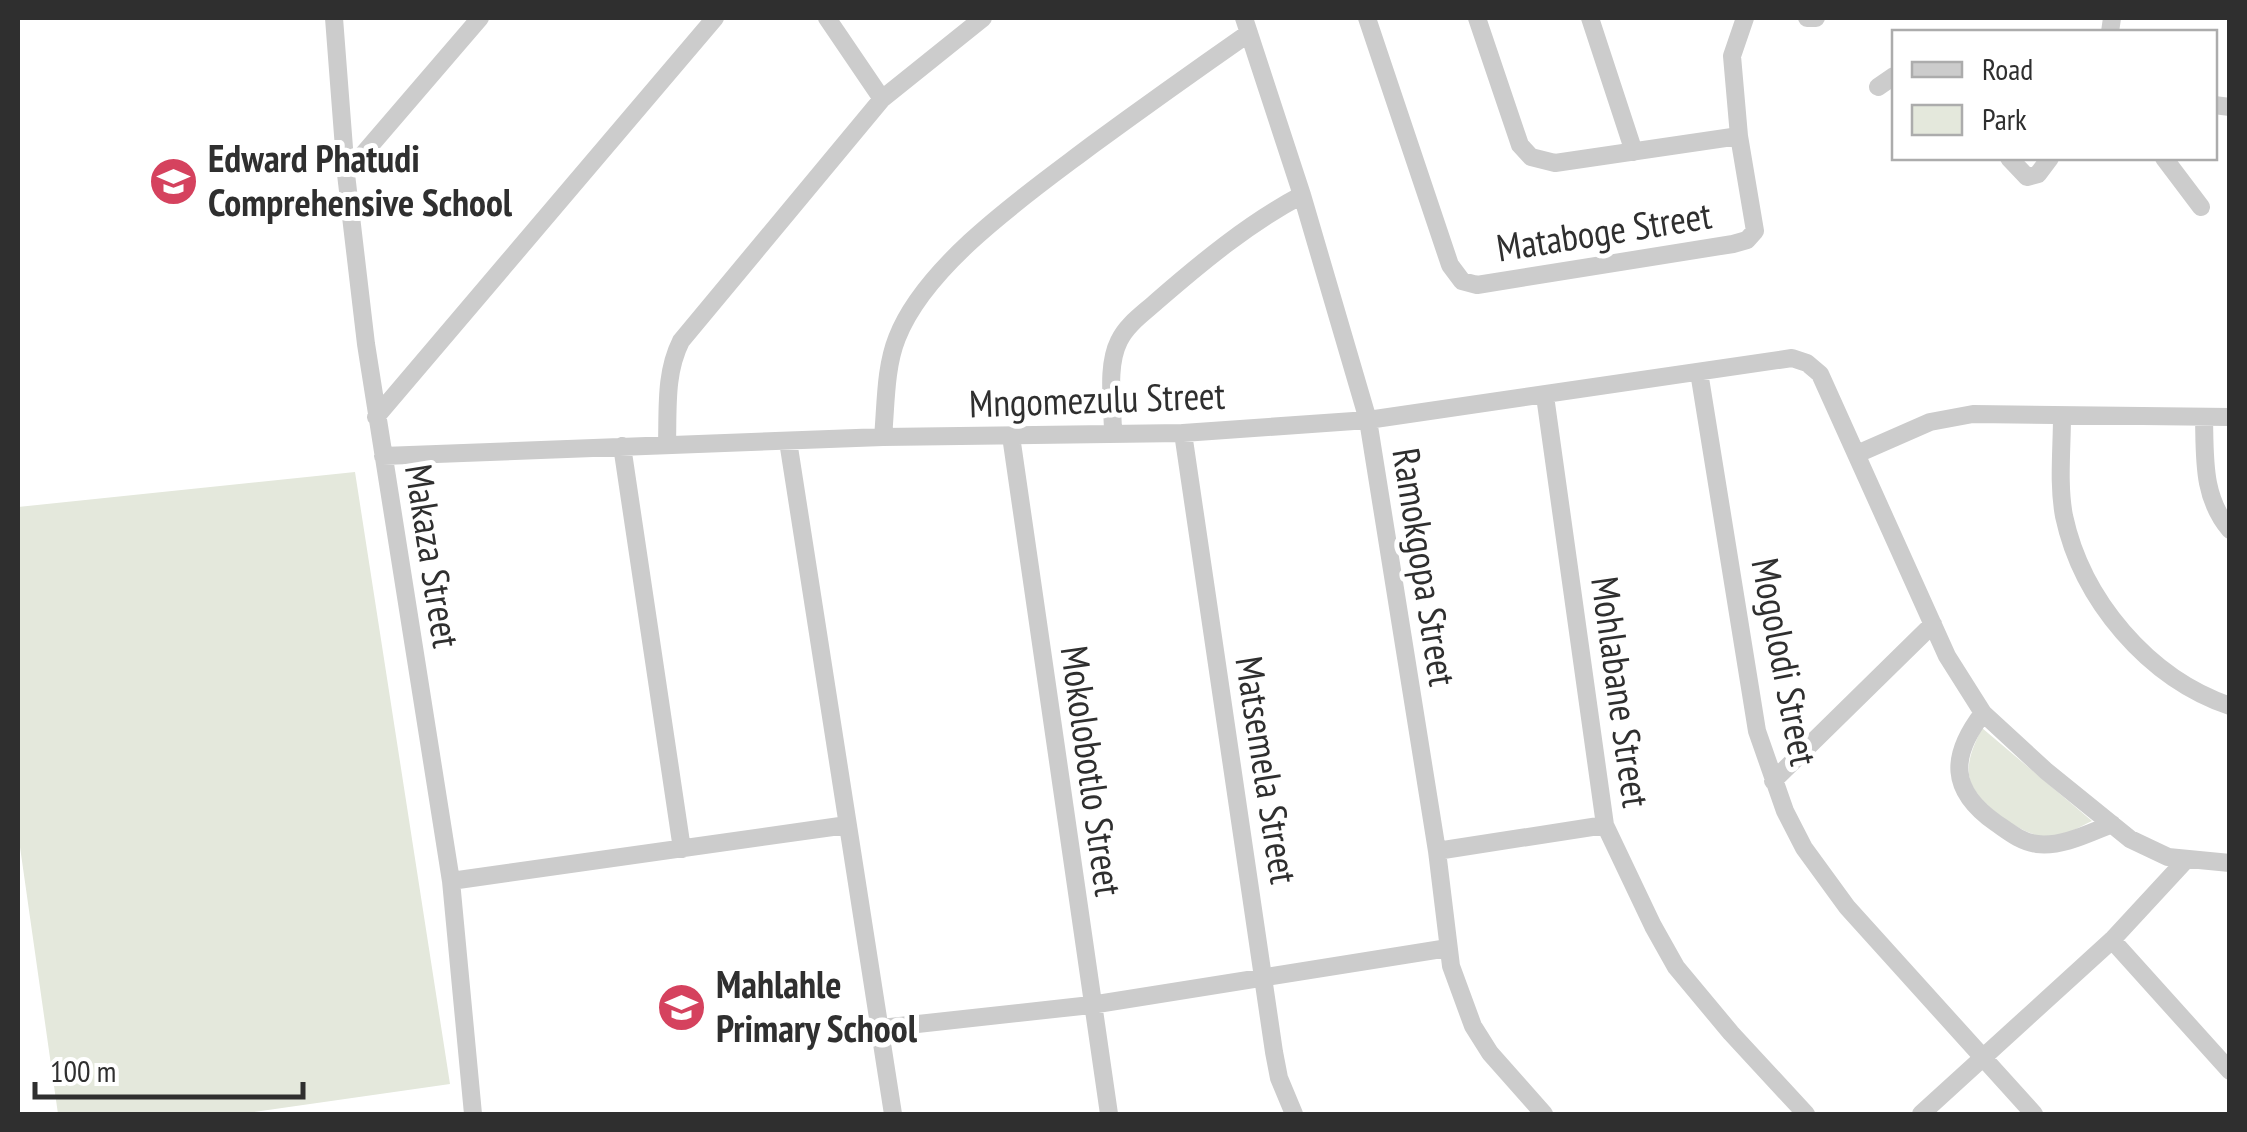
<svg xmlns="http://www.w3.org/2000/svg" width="2247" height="1132" viewBox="0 0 2247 1132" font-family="'PT Sans Narrow',sans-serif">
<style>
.green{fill:#e4e8dc}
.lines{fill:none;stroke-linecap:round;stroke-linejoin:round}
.minor{stroke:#ccc;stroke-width:18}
.labels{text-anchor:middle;stroke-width:10;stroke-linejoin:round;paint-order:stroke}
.poi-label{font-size:38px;font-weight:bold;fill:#2f2f2f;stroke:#fff;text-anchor:start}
.street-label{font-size:38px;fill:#2f2f2f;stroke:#fff}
</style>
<rect width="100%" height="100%" fill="#fff"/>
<path class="green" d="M 355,472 L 450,1084 L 240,1114 L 58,1114 L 18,833 L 18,507 Z
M 1982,728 L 2092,821 C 2081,826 2068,834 2057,837 C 2031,843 1977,805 1970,780 C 1965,762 1975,743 1982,728 Z"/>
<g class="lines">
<path class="minor" d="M 334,18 L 346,174 L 366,344 L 451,881 L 473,1114
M 827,18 L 882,99
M 1244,18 L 1302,195 L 1368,420 L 1437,851 L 1451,966 L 1473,1026 L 1490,1053 L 1544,1114
M 1367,18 L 1450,265 L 1462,281 L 1477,285 L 1733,244 L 1747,240 L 1755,231 L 1739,136 L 1732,56 L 1745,18
M 1477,18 L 1520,145 L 1531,157 L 1555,163 L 1739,136
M 1590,18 L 1634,152
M 1807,18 L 1816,18
M 2110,32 L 2112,18
M 1878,87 L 1894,76
M 2214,105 L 2230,107
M 2009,158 L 2027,177 L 2038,174 L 2050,158
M 2164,158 L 2201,207
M 346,174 L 480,18
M 1699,372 L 1757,731 L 1785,811 L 1804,848 L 1847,907 L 2034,1114
M 1545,396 L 1605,825 L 1653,926 L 1676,967 L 1731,1033 L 1806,1114
M 2062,416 C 2062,449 2058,484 2064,516 C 2082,600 2148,678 2230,706
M 376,417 L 715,18
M 2204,417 C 2205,458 2202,497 2230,530
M 1183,433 L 1274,1052 L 1279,1078 L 1294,1114
M 1113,434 C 1113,405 1106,367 1119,341 C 1127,324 1144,313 1157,301 C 1202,262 1249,223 1302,195
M 1011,436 L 1109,1114
M 883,437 C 886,405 885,368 897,338 C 926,263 1030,192 1092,145 C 1144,107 1196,70 1249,33
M 788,441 L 893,1114
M 667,444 C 668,408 665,373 681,341 L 882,99 L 983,18
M 622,446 L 682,849
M 1857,454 L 1930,422 L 1973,414 L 2230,417
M 383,456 L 883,437 L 1183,433 L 1368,420 L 1792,358 L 1807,363 L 1820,374 L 1947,656 L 1983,713 L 2046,771 L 2130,839 L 2168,857 L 2230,863
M 1983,713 C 1950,756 1949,790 1996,823 C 2009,832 2021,842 2037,844 C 2062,847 2089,833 2112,824
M 1773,781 L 1933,624
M 1437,851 L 1605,825
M 451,881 L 847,825
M 2112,940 L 2230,1071
M 881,1028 L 1091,1005 L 1448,948
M 1921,1114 L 2112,940 L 2186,860"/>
</g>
<defs>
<symbol id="school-disc" viewBox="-11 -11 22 22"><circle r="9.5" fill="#d5425e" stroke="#fff"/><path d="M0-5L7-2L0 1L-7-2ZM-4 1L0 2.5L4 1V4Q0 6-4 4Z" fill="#fff"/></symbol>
</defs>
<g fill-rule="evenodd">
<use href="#school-disc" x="146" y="154" width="55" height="55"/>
<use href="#school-disc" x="654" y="980" width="55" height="55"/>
</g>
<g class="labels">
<g class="poi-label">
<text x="208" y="172">Edward Phatudi<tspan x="208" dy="44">Comprehensive School</tspan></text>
<text x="716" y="998">Mahlahle<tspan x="716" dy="44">Primary School</tspan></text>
</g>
<g class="street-label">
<text transform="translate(1604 232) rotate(-9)" y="13">Mataboge Street</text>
<text transform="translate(1097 400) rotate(-2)" y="13">Mngomezulu Street</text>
<text transform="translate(432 556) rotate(81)" y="13">Makaza Street</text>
<text transform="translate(1424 567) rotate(81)" y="13">Ramokgopa Street</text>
<text transform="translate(1784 662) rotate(79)" y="13">Mogolodi Street</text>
<text transform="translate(1620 692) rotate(82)" y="13">Mohlabane Street</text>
<text transform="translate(1266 770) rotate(81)" y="13">Matsemela Street</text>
<text transform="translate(1091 771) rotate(82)" y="13">Mokolobotlo Street</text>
</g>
</g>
<rect width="2247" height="1132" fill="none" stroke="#2f2f2f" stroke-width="40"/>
<rect x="1892" y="30" width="325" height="130" fill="#ffffff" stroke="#acacac" stroke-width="2.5"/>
<rect x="1912" y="62" width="50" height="15" fill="#cccccc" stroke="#acacac" stroke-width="2.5"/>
<text x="1982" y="80" font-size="30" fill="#2f2f2f">Road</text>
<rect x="1912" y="105" width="50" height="30" fill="#e4e8dc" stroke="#acacac" stroke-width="2.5"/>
<text x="1982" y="130" font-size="30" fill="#2f2f2f">Park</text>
<path d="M35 1082v15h268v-15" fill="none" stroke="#2f2f2f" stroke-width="5"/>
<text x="50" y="1082" font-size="30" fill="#2f2f2f" stroke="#ffffff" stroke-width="8" paint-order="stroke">100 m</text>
</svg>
